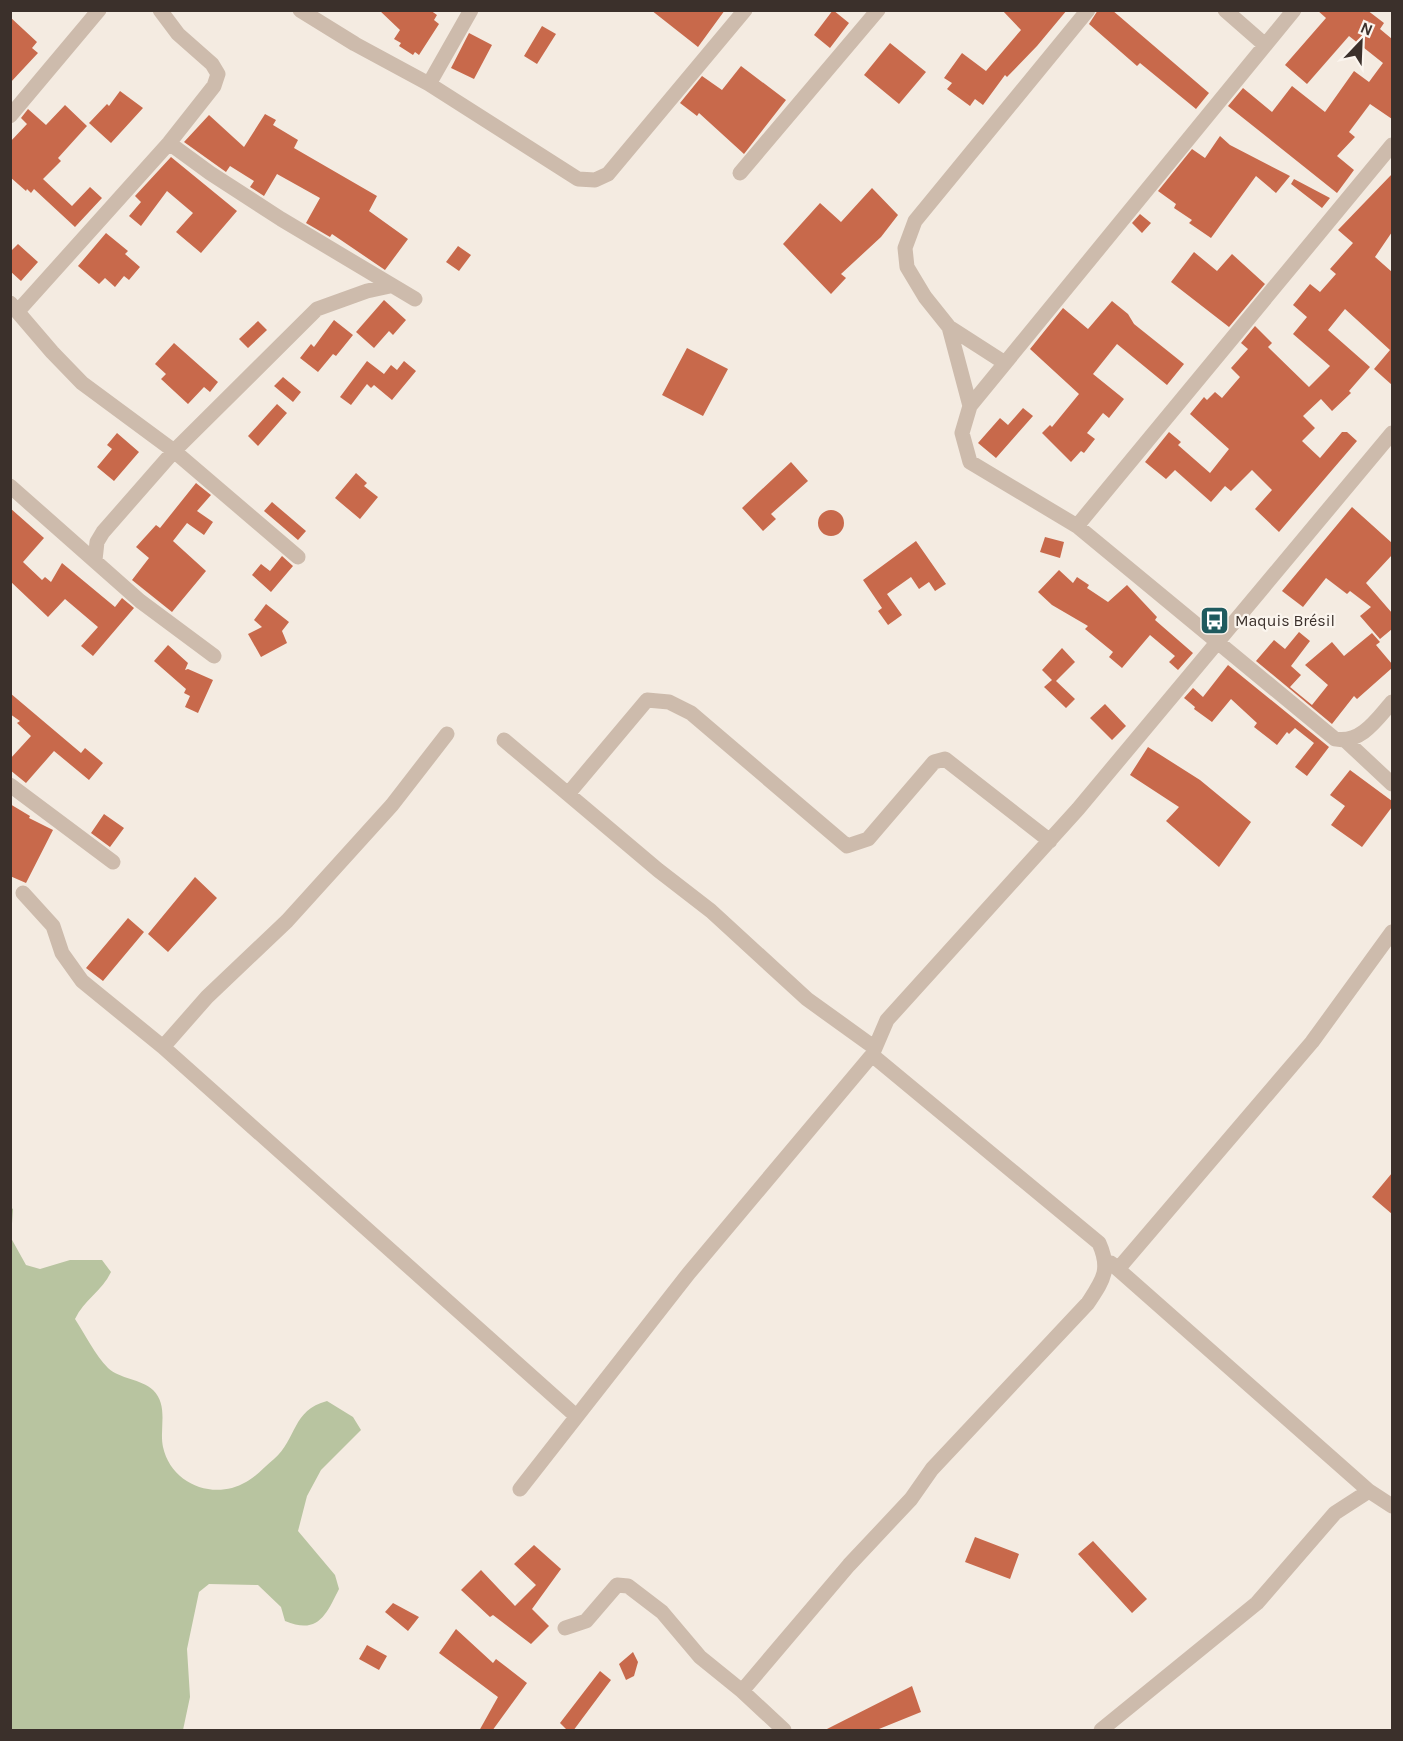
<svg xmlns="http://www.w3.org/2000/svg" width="1403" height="1741" viewBox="0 0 1403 1741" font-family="Karla,sans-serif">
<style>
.green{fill:#b8c4a0}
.building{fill:#c8694b}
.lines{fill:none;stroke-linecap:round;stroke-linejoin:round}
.minor{stroke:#cdbbac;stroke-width:15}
.labels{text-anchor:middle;stroke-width:4.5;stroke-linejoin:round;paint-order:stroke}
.poi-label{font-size:16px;fill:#3b302b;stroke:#fbf5ee;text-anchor:start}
</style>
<rect width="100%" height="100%" fill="#f4ebe1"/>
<path class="green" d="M 10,1207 L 13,1209 L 11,1238 L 26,1265 L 40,1269 L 70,1260 L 102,1260 L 111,1272 C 102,1291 84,1300 75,1319 C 85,1334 95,1355 108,1368 C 120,1379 141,1379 153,1390 C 169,1406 159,1428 163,1447 C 171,1484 214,1501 246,1482 C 256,1477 265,1466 274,1459 C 297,1439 292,1410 327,1401 L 353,1417 L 361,1430 L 321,1470 L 307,1496 L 298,1531 L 335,1575 L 339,1589 C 326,1615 318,1635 285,1621 L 281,1607 L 258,1585 L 209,1584 L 199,1592 L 187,1649 L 190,1697 L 183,1730 L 11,1730 Z"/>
<path class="building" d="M 379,10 L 430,10 L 437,15 L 434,20 L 439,24 L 419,55 L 415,52 L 413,55 L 399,46 L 401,43 L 394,39 L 400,30 Z
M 651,10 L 725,10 L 698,47 Z
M 833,10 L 849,23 L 830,48 L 814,35 Z
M 1002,10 L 1067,10 L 1037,46 L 1007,77 L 1005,75 L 983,105 L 975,99 L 970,106 L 947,89 L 952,83 L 944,78 L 962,53 L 986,71 L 1021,30 Z
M 1098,10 L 1112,10 L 1209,93 L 1196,109 L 1140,63 L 1137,66 L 1089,24 Z
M 1317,10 L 1367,10 L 1384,23 L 1380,29 L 1392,39 L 1392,119 L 1370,104 L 1349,132 L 1355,137 L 1337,156 L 1354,170 L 1337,193 L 1228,106 L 1243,88 L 1272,112 L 1292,86 L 1325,112 L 1354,71 L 1369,82 L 1383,63 L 1349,36 L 1307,84 L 1285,65 L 1326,18 Z
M 10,17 L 37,42 L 32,48 L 38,53 L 10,83 Z
M 542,26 L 556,34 L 537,64 L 524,56 Z
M 469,33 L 492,45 L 474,79 L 451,68 Z
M 890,43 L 926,72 L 899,104 L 864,75 Z
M 741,66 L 786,100 L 744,154 L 699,113 L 697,116 L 680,103 L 702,76 L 722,90 Z
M 120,91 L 143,108 L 111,143 L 89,123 L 107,104 L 109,106 Z
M 65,105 L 87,126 L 58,158 L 61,161 L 43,179 L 72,206 L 90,187 L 102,198 L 75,227 L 34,189 L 31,193 L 27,189 L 26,191 L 10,177 L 10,142 L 27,124 L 21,118 L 28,109 L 46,125 Z
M 265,114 L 276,120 L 273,125 L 298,140 L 294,148 L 377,196 L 369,211 L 408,239 L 385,270 L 332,234 L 330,237 L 306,223 L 320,198 L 277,174 L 264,196 L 250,187 L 254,181 L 230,166 L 226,172 L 184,142 L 209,115 L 244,147 Z
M 1220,136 L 1230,145 L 1290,176 L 1276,193 L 1256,176 L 1211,238 L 1189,223 L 1192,220 L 1174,208 L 1176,204 L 1158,191 L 1192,149 L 1205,158 Z
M 171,157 L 237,211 L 201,253 L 176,232 L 193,213 L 167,191 L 141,226 L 129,216 L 141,202 L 135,196 Z
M 1392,174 L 1392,232 L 1375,257 L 1392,272 L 1392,385 L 1374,369 L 1390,350 L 1345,309 L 1328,330 L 1370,367 L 1349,391 L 1351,393 L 1332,411 L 1321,399 L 1303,416 L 1315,428 L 1302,441 L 1320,458 L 1342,432 L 1347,432 L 1357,441 L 1279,532 L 1255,509 L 1272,490 L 1252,470 L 1231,491 L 1225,486 L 1211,502 L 1175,470 L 1166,479 L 1145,462 L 1169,432 L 1181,442 L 1178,445 L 1210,473 L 1229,449 L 1190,414 L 1204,397 L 1207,400 L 1215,392 L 1222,398 L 1240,377 L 1231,368 L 1248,349 L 1241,343 L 1255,326 L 1272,343 L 1268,347 L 1309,387 L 1330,366 L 1293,334 L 1307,317 L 1293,305 L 1310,284 L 1320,292 L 1336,274 L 1330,269 L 1353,243 L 1338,230 Z
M 1294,179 L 1330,198 L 1322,208 L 1291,184 Z
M 872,188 L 898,215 L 881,237 L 841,274 L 846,278 L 831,294 L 783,244 L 820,203 L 841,222 Z
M 1140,214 L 1151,223 L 1142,233 L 1132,223 Z
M 106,233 L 128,251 L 125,254 L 140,267 L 129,280 L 124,276 L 115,287 L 105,278 L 99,284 L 78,266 Z
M 18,244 L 38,262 L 21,281 L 10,271 L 10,252 Z
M 458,246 L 471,255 L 459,271 L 446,262 Z
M 1194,252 L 1217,271 L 1232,254 L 1265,284 L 1229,327 L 1171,282 Z
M 384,300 L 406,320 L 393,335 L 389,331 L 374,348 L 356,332 Z
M 1112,301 L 1128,314 L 1134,324 L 1184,364 L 1167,385 L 1117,344 L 1093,374 L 1124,399 L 1109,418 L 1103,413 L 1087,433 L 1095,439 L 1084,453 L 1081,451 L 1071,462 L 1042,433 L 1050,425 L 1052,427 L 1079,394 L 1030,349 L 1063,308 L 1088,329 Z
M 334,320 L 353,335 L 336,356 L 333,354 L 318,372 L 300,358 L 311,344 L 314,347 Z
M 258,321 L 267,330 L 248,348 L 239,339 Z
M 174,343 L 218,382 L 210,392 L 204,387 L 188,404 L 161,379 L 166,374 L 155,364 Z
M 687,348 L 728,369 L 703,416 L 662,395 Z
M 367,361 L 384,374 L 391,365 L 397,370 L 404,361 L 416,371 L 392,400 L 374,385 L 371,388 L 367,384 L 351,405 L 340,397 Z
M 283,377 L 301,392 L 293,402 L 274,386 Z
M 277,404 L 287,413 L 258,446 L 248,436 Z
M 1023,408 L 1033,416 L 996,458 L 978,443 L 1000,418 L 1008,425 Z
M 117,433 L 139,452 L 114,481 L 97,467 L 112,449 L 107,445 Z
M 791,462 L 808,481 L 771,514 L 776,519 L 763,531 L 742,508 Z
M 356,473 L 367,483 L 364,486 L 378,497 L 360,519 L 335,498 Z
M 196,483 L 211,495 L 197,511 L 213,522 L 204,535 L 187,523 L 173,541 L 206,571 L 172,612 L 132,580 L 149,558 L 136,547 L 156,525 L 160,528 Z
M 272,502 L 306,531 L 298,540 L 264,511 Z
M 1352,507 L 1392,543 L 1392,555 L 1366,583 L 1392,613 L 1392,629 L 1380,639 L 1360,616 L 1371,607 L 1350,591 L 1347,594 L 1326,578 L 1303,607 L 1282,591 Z
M 10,508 L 44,538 L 23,562 L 42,580 L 45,577 L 51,582 L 62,563 L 115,607 L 122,598 L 134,608 L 93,656 L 81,646 L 98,627 L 65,599 L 48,617 L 10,581 Z
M818 523a13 13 0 1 1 26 0a13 13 0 1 1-26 0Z
M 1045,537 L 1064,542 L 1060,558 L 1040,552 Z
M 916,541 L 946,584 L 935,591 L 929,582 L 919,589 L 911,577 L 887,594 L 902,615 L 888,625 L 878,611 L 882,608 L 863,580 Z
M 282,556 L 293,566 L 271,592 L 252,575 L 261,564 L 270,571 Z
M 1059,570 L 1073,583 L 1077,577 L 1089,585 L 1087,588 L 1108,602 L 1127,585 L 1157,617 L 1155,620 L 1193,653 L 1178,670 L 1169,662 L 1175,656 L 1150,635 L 1122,668 L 1109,657 L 1113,652 L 1085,629 L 1088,626 L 1052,605 L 1038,592 Z
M 266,604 L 289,622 L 282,631 L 287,643 L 261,657 L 248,634 L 262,627 L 254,620 Z
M 1299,632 L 1310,641 L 1291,666 L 1301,675 L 1290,687 L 1312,705 L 1328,685 L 1305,665 L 1332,642 L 1344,656 L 1372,633 L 1380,642 L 1376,645 L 1392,664 L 1392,668 L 1357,699 L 1354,696 L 1332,724 L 1256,661 L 1274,640 L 1285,649 Z
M 168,645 L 188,663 L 185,670 L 188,669 L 213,680 L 198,713 L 185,707 L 190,696 L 184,693 L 186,689 L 154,661 Z
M 1062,648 L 1075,662 L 1056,681 L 1075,699 L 1066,708 L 1044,687 L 1052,680 L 1042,670 Z
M 1228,665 L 1329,747 L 1307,776 L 1295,767 L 1314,743 L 1295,728 L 1289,734 L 1287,732 L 1277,745 L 1254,727 L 1257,723 L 1231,699 L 1212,722 L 1194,709 L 1195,707 L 1184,698 L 1193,688 L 1203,697 Z
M 10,693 L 81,753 L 85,748 L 103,763 L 89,780 L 54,751 L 26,783 L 10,770 L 10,759 L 31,736 L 17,723 L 20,721 L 10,714 Z
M 1105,704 L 1126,726 L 1112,740 L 1090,718 Z
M 1148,747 L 1200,780 L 1251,822 L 1219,867 L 1166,821 L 1179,807 L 1130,775 Z
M 1350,770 L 1392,801 L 1392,807 L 1362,847 L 1331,825 L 1345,806 L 1330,795 Z
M 10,804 L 30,816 L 29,818 L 53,830 L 26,883 L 10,876 Z
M 104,814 L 124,828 L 110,847 L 91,833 Z
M 195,877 L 217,898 L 168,952 L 148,934 Z
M 128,918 L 144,932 L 103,981 L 86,968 Z
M 1392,1173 L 1392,1214 L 1372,1197 Z
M 975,1537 L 1019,1554 L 1010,1579 L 965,1562 Z
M 1093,1541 L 1147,1599 L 1132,1613 L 1078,1554 Z
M 534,1545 L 561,1569 L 532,1609 L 549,1626 L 531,1644 L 493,1615 L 490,1617 L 461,1590 L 481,1570 L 515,1606 L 536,1585 L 514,1564 Z
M 393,1603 L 419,1617 L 408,1631 L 385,1612 Z
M 456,1629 L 493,1663 L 496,1659 L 527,1683 L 492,1731 L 479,1731 L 498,1697 L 439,1653 Z
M 367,1645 L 387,1656 L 379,1670 L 359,1659 Z
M 633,1652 L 638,1662 L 634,1676 L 626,1680 L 619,1664 Z
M 600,1671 L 611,1680 L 573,1731 L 568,1731 L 560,1723 Z
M 912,1686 L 921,1712 L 874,1731 L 823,1731 Z"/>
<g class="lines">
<path class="minor" d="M 300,10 L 355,44 L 429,84 L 578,179 L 595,180 L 608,174 L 745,10
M 1225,10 L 1265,45
M 1294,10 L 970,406 L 962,433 L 970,462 L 1077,526 L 1335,739 C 1361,744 1377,719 1392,702
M 429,84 L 471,10
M 10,116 L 99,10
M 169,143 L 210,173 L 281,219 L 415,299
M 740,173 L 878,10
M 10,303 L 52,352 L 82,383 L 174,451 L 298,557
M 19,310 L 169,143 L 214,86 L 218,74 L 212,64 L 178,34 L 160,10
M 949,327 L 970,406
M 1005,363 L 949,327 L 925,297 L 907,267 L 905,248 L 915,221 L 1088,10
M 10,486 L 140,601 L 214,656
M 1077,526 L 1392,145
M 95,560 L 97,542 L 103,532 L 174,451 L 317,309 L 367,291 L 390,286
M 447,734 L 392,805 L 287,921 L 207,997 L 163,1047 L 576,1416
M 504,740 L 658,870 L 711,911 L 807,999 L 875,1048
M 1346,741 L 1392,784
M 10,785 L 113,862
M 568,794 L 647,700 L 669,702 L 691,713 L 847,846 L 868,839 L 934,762 L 945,759 L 1050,841
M 23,893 L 53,926 L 62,953 L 82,981 L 163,1047
M 1111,1263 L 1369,1491
M 1118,1269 L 1312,1042 L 1392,932
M 520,1489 L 689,1273 L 872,1055 L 887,1020 L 1078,809 L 1392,433
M 565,1628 L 586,1621 L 617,1585 L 628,1586 L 662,1612 L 700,1657 L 742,1691 L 784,1730
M 742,1691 L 849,1565 L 911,1499 L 932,1469 L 1088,1303 C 1103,1280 1111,1270 1099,1243 L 872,1055
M 1101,1730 L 1257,1603 L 1335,1513 L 1369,1491 L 1392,1506"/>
</g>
<defs>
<symbol id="bus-square" viewBox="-11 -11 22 22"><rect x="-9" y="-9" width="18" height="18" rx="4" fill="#1f5a5e" stroke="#fbf5ee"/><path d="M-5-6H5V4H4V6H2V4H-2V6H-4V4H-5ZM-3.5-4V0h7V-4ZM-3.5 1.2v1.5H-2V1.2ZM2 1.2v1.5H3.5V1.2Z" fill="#fff"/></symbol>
</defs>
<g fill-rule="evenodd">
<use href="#bus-square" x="1198" y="604" width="33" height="33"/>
</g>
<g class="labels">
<g class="poi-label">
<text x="1235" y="626">Maquis Brésil</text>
</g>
</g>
<rect width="1403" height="1741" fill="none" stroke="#3b302b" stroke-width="24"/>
<g transform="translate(1361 42) rotate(23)" stroke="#fbf5ee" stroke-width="4.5" paint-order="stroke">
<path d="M0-4.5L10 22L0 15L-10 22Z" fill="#3b302b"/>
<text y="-9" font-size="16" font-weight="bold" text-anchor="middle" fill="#3b302b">N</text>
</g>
</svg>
